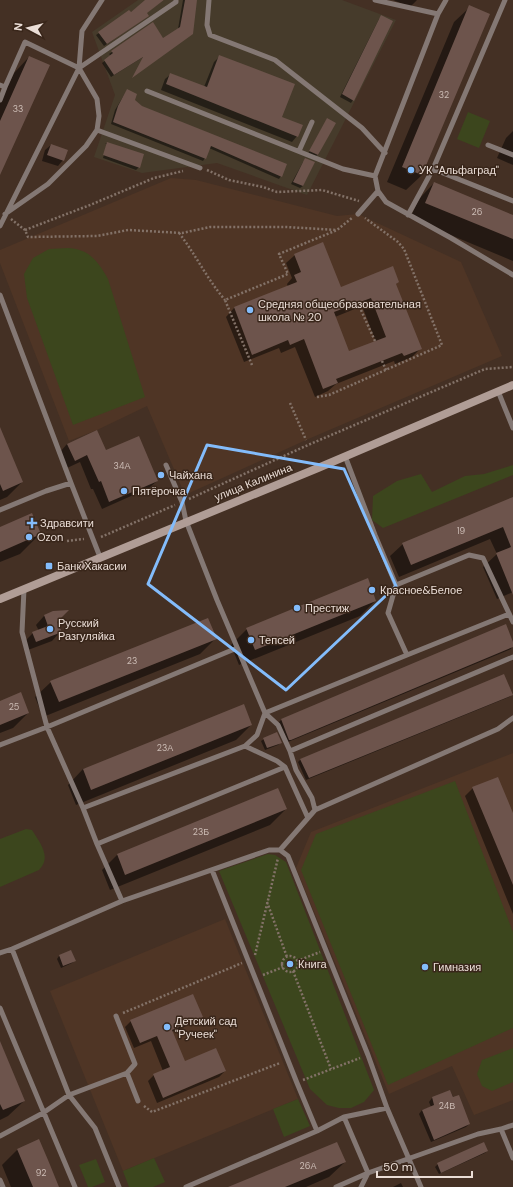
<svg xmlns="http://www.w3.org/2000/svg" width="513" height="1187" viewBox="0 0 513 1187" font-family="'DM Sans',sans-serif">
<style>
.built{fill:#4f3525}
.industrial{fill:#463b2b}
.green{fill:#3c461d}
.shadow{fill:#0007;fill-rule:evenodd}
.building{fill:#6d544c;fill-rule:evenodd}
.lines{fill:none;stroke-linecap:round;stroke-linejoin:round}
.path{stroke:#837268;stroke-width:2.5;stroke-dasharray:2 2;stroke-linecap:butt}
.lane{stroke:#847874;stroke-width:5}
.secondary{stroke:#b09d96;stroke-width:8}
.marked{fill:none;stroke:#83bcfb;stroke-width:3;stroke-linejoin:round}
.poi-dot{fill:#83bcfb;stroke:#39261a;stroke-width:1.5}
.labels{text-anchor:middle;stroke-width:3;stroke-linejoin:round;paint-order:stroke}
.number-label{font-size:9px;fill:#cbbbb4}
.poi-label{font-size:11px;fill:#eaddd6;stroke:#39261a;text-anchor:start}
.street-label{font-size:11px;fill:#eaddd6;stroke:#39261a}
</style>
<rect width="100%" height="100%" fill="#443024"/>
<path class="built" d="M 171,178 L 196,180 L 337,216 L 358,214 L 461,262 L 502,356 L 306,440 L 185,495 L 147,406 L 97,430 L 69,441 L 0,263 L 0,250 Z
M 513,753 L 513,1100 L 474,1115 L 452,1066 L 389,1094 L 296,868 L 311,832 Z
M 225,919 L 298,1099 L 123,1171 L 50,991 Z"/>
<path class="industrial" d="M 138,0 L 342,0 L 396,20 L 307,195 L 217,163 L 142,173 L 94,157 L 115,95 L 92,32 Z"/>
<path class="green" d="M 468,112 L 490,121 L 479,148 L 457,139 Z
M 68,248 C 89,249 98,261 108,279 L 145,397 L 73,425 L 27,298 L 24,274 L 33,258 L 49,249 Z
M 513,465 L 513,475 L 383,528 L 372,520 L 373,496 L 397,481 L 421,474 L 432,492 L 465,476 L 484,474 Z
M 455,781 L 513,932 L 513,1028 L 388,1085 L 301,870 L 316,834 Z
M 26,829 L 32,830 C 40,843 52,857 39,870 L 0,887 L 0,839 Z
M 268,854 L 275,855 L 286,862 L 374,1090 L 364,1102 L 351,1108 L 339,1108 L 327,1105 L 310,1089 L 219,871 Z
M 513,1048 L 513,1082 L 492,1091 L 482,1086 L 477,1074 L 482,1060 Z
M 298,1099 L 310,1126 L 284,1137 L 273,1109 Z
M 154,1158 L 165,1182 L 153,1187 L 129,1187 L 123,1171 Z
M 96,1159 L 105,1182 L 92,1187 L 88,1187 L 79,1165 Z"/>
<path class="shadow" d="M 147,0 L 164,0 L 146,13 L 145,18 L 104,46 L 96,35 L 130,13 Z
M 183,0 L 196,0 L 192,34 L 143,57 L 111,77 L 102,63 L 111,56 L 109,54 L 112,52 L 163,40 L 178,29 Z
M 393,0 L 417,0 L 410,7 Z
M 470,7 L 422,175 L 406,190 L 387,182 L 454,22 Z
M 382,16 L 353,100 L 351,103 L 340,97 L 379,19 Z
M 220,56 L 281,118 L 297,136 L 292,142 L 161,90 L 165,79 L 171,74 L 204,87 L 214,62 Z
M 29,57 L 0,173 L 0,103 L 14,73 Z
M 127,90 L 134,101 L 142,107 L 281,176 L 279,179 L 209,148 L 205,158 L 203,161 L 111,124 L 115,110 Z
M 327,119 L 319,154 L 316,156 L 308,154 Z
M 513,131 L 513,165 L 497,158 L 506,138 Z
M 107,143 L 139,167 L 136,170 L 103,158 L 107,144 L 105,144 Z
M 51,145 L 63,160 L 58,166 L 42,161 L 45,150 Z
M 303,162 L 303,186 L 300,188 L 291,184 Z
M 434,183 L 513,216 L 513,261 L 410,218 L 419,199 Z
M 295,255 L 340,288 L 398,282 L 395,285 L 420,349 L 412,357 L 395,364 L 394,361 L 336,384 L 328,391 L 315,397 L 295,347 L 281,353 L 279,348 L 244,362 L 226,317 L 234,308 L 288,287 L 287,284 L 292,278 L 286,263 ZM 362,306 L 376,342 L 348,352 L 335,317 Z
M 0,429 L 22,482 L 7,497 L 0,500 Z
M 67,444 L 105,452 L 157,481 L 149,488 L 102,509 L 93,489 L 91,489 L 80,462 L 67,468 L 60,452 Z
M 513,498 L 513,592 L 497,599 L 483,567 L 497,554 L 490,539 L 399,577 L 390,556 L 403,544 Z
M 0,528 L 40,534 L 20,554 L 0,562 Z
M 375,601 L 360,616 L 239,665 L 231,645 L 247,629 Z
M 54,612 L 60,632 L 52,641 L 28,650 L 24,642 L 33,633 L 39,631 L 36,625 L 44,616 Z
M 215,639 L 200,654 L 43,717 L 35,697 L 51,682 Z
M 513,644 L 511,649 L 288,742 L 279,722 L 282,719 Z
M 512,694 L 509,697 L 306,780 L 298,762 L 301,759 Z
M 0,702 L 28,713 L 13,728 L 0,733 Z
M 251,725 L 236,740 L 76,805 L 68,785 L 83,769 Z
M 264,739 L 281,742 L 278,745 L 265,750 L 261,741 Z
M 473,788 L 513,815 L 513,914 L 465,796 Z
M 286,809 L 270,825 L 110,890 L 102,870 L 117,855 Z
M 71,951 L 75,960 L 72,963 L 61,968 L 57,959 L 59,956 Z
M 202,1016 L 196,1022 L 172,1032 L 184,1062 L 225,1071 L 219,1077 L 157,1103 L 148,1081 L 154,1075 L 163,1071 L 151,1041 L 134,1048 L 125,1027 L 131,1021 Z
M 0,1042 L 24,1101 L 8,1116 L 0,1120 Z
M 450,1091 L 469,1124 L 466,1127 L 431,1142 L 419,1114 L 422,1110 L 431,1107 L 429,1102 L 432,1098 Z
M 18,1149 L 58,1187 L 11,1187 L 2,1165 Z
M 487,1151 L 485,1153 L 439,1174 L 435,1167 L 438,1164 Z
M 345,1162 L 329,1177 L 306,1187 L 230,1187 Z
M 401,1183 L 403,1187 L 393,1187 Z"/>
<path class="building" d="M 145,0 L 164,0 L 147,13 L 149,16 L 107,44 L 98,32 L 129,10 L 131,12 Z
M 185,0 L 197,0 L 193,34 L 132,78 L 143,57 L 114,75 L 104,60 L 113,53 L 111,51 L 153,22 L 163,38 L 180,27 Z
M 469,5 L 490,14 L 422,175 L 402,167 Z
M 381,15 L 393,21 L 354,101 L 342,94 Z
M 219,55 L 295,84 L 282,117 L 303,125 L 298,137 L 166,84 L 170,73 L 207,87 Z
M 29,56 L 50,65 L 0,175 L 0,121 Z
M 127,89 L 137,94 L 135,100 L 142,106 L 287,164 L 282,177 L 211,146 L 206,159 L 113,122 L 118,106 Z
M 327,118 L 336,123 L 318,155 L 309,151 Z
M 107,142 L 144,154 L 140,168 L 103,155 Z
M 51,144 L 68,150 L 64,161 L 47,155 Z
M 305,158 L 315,162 L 303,186 L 293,182 Z
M 434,182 L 513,215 L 513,239 L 425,203 Z
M 323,242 L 341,287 L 393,266 L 399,282 L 396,284 L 422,349 L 404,356 L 402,353 L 336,379 L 338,383 L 323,389 L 304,339 L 290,345 L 288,340 L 252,355 L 234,307 L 297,282 L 294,275 L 301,272 L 294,254 ZM 371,298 L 386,337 L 349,351 L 334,312 Z
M 0,427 L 23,482 L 3,491 L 0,484 Z
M 97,430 L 106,450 L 139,436 L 158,481 L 109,502 L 101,481 L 99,482 L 87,455 L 75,461 L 67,444 Z
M 513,497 L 513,595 L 496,553 L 511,547 L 503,527 L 411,565 L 402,543 Z
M 32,513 L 41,534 L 0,552 L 0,527 Z
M 368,578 L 376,601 L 255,650 L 246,628 Z
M 69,610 L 57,622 L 62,632 L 36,642 L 32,632 L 48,626 L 44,615 L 53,611 Z
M 208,618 L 217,639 L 59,702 L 50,681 Z
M 506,624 L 513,642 L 513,647 L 291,740 L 289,740 L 281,719 Z
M 504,674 L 513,695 L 309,778 L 300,759 Z
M 21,692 L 29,713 L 0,725 L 0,701 Z
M 244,704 L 252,725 L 91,790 L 83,769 Z
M 277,732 L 282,743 L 267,748 L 263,738 Z
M 498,777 L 513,813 L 513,885 L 472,787 Z
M 278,788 L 287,809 L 125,875 L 117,854 Z
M 71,950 L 76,961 L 63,966 L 59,955 Z
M 193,994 L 203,1017 L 172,1030 L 185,1061 L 216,1048 L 226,1071 L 163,1098 L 153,1074 L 170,1067 L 157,1036 L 140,1043 L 130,1020 Z
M 0,1041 L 25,1101 L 3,1110 L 0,1104 Z
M 450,1090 L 453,1097 L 459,1095 L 470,1124 L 434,1140 L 422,1110 L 434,1105 L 432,1097 Z
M 39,1139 L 48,1160 L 59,1187 L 33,1187 L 17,1149 Z
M 337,1142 L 346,1162 L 285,1187 L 228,1187 Z
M 484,1142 L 488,1151 L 441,1173 L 437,1163 Z"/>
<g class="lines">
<path class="path" d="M 207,170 L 229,180 L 263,187 L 277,192 L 322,190 L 359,201
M 11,219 L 25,230 L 28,237 L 97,236 L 128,230 L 182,233 L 210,227 L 287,227 L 336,230
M 25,230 L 90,205 L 154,178 L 183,171
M 179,233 C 196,255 207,279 225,300
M 361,310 L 375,341
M 382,361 L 386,370
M 252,365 L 225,300 L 288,274 L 279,254 L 337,230 L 352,218
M 317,397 L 329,395 L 442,345 L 404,249 L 398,242 L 365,218
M 290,403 L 306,440
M 189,499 L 308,445 L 485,369 L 513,367
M 101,537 L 175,505
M 67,541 L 84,539
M 267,902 L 287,957
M 255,955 L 278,858
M282 964a8 8 0 1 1 16 0a8 8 0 1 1-16 0Z
M 297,961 L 320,952
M 293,971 L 331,1069
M 263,975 L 283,967
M 123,1013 L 242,963
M 303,1080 L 360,1058
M 144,1106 L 152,1112 L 280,1063"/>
<path class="lane" d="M 209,0 L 207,25 L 210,35 L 275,60 L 362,128 L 385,153
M 375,0 L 438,14
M 446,0 L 438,14 L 375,176 L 378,191 L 386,202 L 451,238 L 513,275
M 505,0 L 433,169 L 513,201
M 79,68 L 176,2 L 176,0
M 0,85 L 5,87 L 0,100
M 147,91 L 343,169 L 375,176
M 97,130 L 200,168
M 488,145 L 513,155
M 299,151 L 312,122
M 5,214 L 48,184 L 86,146 L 97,130 L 99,116 L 97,99 L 79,68 L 25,42 L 5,87
M 358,214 L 378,191
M 408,215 L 433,169
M 0,226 L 79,68 L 82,31 L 102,0
M 0,295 L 71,483
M 498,391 L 513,428
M 345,456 L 375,535 L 396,585 L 388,613 L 407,655 L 509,614
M 166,465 L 182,502 L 186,521 L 217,600 L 265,713 L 278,725 L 290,751 L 296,770 L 312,798 L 315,810
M 0,510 L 46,491 L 71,483 L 100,557
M 396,585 L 469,555 L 483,558 L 513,622
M 24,589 L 22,632 L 47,727 L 83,808 L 97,844 L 122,901
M 0,745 L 47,727 L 237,648
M 245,746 L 277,761 L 285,767 L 308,818
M 290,751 L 513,657
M 83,808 L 245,746 L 257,735 L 265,713 L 407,655
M 97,844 L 285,767
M 280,850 L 315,810 L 498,729 L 513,718
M 212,870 L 297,1083 L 317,1131
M 12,949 L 69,1095 L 95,1128 L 119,1187
M 0,953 L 12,949 L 122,901 L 269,850 L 280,850 L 288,856 L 368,1055 L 387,1108 L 421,1187
M 0,1008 L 75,1187
M 116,1016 L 135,1064 L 127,1073
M 344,1117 L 387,1108
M 501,1129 L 513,1158
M 0,1136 L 43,1113 L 69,1095 L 127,1073 L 138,1101
M 0,1180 L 3,1187
M 186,1187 L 317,1131 L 344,1117 L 368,1173
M 336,1187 L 368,1173 L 478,1134 L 501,1129 L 513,1125
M 361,1187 L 368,1173"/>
<path class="secondary" d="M 0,599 L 318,468 L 513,385"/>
</g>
<path class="marked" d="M 207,445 L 344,469 L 396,586 L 286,690 L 148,584 Z"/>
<g class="poi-dot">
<circle cx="411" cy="170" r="4"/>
<circle cx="250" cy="310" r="4"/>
<circle cx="161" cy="475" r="4"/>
<circle cx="124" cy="491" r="4"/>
<path d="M30 517h4v4h4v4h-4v4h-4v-4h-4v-4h4z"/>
<circle cx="29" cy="537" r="4"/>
<rect x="45" y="562" width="8" height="8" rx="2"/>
<circle cx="372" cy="590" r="4"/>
<circle cx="297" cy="608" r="4"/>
<circle cx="50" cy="629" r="4"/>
<circle cx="251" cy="640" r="4"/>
<circle cx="290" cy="964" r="4"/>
<circle cx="425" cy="967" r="4"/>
<circle cx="167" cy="1027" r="4"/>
</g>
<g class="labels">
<g class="number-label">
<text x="444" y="98">32</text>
<text x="18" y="112">33</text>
<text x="477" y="215">26</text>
<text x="122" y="469">34А</text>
<text x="461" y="534">19</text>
<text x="132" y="664">23</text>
<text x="14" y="710">25</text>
<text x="165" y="751">23А</text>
<text x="201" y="835">23Б</text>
<text x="447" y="1109">24В</text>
<text x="308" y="1169">26А</text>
<text x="41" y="1176">92</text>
</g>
<g class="poi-label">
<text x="419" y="174">УК "Альфаград"</text>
<text x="258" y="308">Средняя общеобразовательная<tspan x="258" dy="13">школа № 20</tspan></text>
<text x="169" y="479">Чайхана</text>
<text x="132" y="495">Пятёрочка</text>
<text x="40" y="527">Здравсити</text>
<text x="37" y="541">Ozon</text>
<text x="57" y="570">Банк Хакасии</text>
<text x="380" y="594">Красное&amp;Белое</text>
<text x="305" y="612">Престиж</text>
<text x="58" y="627">Русский<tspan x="58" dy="13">Разгуляйка</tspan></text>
<text x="259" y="644">Тепсей</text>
<text x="298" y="968">Книга</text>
<text x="433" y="971">Гимназия</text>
<text x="175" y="1025">Детский сад<tspan x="175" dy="13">"Ручеек"</tspan></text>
</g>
<g class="street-label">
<text transform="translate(253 482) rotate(-22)" y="4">улица Калинина</text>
</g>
</g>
<g transform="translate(28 28) rotate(277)" stroke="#39261a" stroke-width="3" paint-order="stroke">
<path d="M0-3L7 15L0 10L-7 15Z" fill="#eaddd6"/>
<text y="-6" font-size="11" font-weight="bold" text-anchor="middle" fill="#eaddd6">N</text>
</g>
<path d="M377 1171v6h95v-6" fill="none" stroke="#eaddd6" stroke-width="2"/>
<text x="383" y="1171" font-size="12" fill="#eaddd6" stroke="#39261a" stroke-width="3" paint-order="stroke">50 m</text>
</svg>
